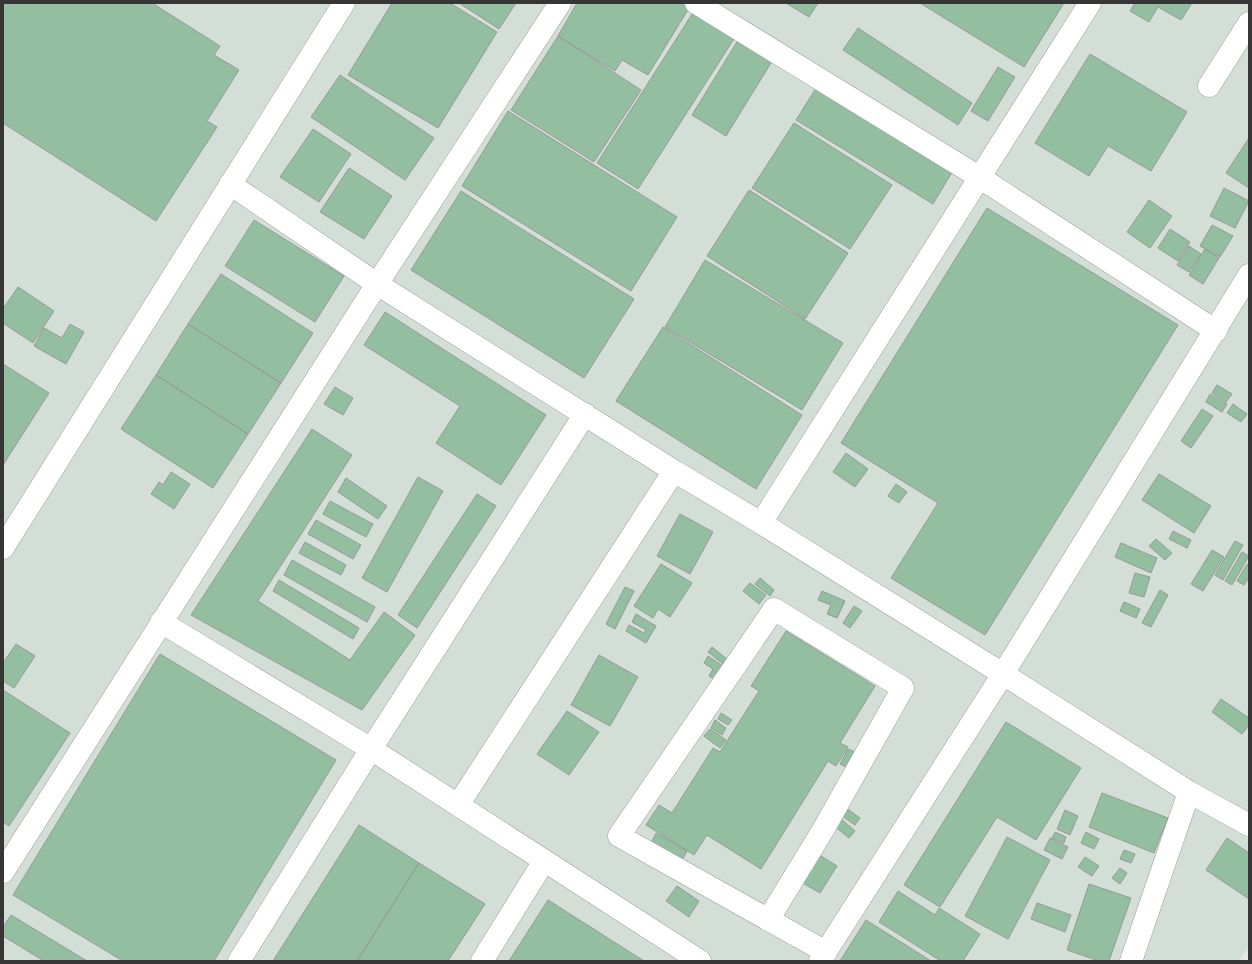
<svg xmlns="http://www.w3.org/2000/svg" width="1252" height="964" viewBox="0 0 1252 964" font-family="'Fira Sans',sans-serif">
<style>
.built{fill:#d3ded6}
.building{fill:#93bfa0;stroke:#969a97}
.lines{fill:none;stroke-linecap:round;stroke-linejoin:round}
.minor-casing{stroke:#9da09e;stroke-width:23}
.minor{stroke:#fff;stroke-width:22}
</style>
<rect width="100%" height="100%" fill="#e5e9e6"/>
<path class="built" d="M 3,3 L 1249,3 L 1249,947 L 1239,961 L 3,961 Z"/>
<path class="building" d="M 3,3 L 152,3 L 220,46 L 214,55 L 239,70 L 207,121 L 217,127 L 156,221 L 3,123 Z
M 392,3 L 450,3 L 497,32 L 438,128 L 348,75 Z
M 459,3 L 516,3 L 499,29 Z
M 577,3 L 680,3 L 689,8 L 648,75 L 622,60 L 615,71 L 558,36 Z
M 786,3 L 818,3 L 809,17 Z
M 920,3 L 1064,3 L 1024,67 Z
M 1135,3 L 1192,3 L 1181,20 L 1158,7 L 1149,22 L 1130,11 Z
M 696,8 L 737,34 L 638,189 L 597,163 Z
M 858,28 L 972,103 L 958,125 L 843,50 Z
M 558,36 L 641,90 L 594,162 L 511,110 Z
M 740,37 L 774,58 L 726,136 L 692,115 Z
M 1090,54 L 1187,112 L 1151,171 L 1108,146 L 1089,176 L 1035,143 Z
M 998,67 L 1015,77 L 988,121 L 971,111 Z
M 340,75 L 434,138 L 405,180 L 311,117 Z
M 818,85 L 954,169 L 933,204 L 796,120 Z
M 508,111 L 677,217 L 631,291 L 462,186 Z
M 794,123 L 892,185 L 850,249 L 752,188 Z
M 313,129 L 351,154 L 319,202 L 280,177 Z
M 1249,138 L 1249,188 L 1226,173 Z
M 349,168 L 392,196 L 364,239 L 320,212 Z
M 1224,188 L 1249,201 L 1235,228 L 1210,216 Z
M 749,190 L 848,253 L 805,319 L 707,256 Z
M 461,191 L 634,299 L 584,378 L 411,270 Z
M 1149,200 L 1172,216 L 1150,248 L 1127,232 Z
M 987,208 L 1178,325 L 985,635 L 891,578 L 938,503 L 841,443 Z
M 254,220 L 344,276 L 315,322 L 225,266 Z
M 1212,225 L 1233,236 L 1220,257 L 1200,246 Z
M 1170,229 L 1190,242 L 1178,261 L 1158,248 Z
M 1189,246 L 1201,254 L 1189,272 L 1177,265 Z
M 1205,249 L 1219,258 L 1203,284 L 1189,275 Z
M 705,260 L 843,343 L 802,410 L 665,327 Z
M 221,274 L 313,333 L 281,383 L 188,324 Z
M 18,287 L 54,311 L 33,343 L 3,323 L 3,309 Z
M 385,312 L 546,415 L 501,485 L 436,443 L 460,406 L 364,345 Z
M 70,324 L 84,332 L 66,364 L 34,346 L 44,328 L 62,338 Z
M 188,324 L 281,383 L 248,434 L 156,375 Z
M 663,327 L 802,415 L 756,489 L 616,401 Z
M 3,364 L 49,393 L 3,465 Z
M 156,375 L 248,434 L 213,488 L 121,429 Z
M 1217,385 L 1232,394 L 1226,402 L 1212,393 Z
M 335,387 L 353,398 L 343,415 L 324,404 Z
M 1210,394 L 1227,404 L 1222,412 L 1206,402 Z
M 1233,404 L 1247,414 L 1241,422 L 1227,413 Z
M 1202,409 L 1213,416 L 1191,448 L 1181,441 Z
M 312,429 L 352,455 L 258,601 L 350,660 L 384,612 L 415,635 L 362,710 L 191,615 Z
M 846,453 L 868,469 L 855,487 L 833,472 Z
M 171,472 L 190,484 L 174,509 L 151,494 L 159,482 L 163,485 Z
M 1159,474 L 1211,506 L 1194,533 L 1142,500 Z
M 418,477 L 443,491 L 387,592 L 362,578 Z
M 346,478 L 387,506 L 378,519 L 338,492 Z
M 896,484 L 907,492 L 899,503 L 888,496 Z
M 477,494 L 496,506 L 417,628 L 398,615 Z
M 330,501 L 373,524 L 366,537 L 323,514 Z
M 680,514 L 713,532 L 690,574 L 657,556 Z
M 316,520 L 361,545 L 353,559 L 308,534 Z
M 1173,531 L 1191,540 L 1187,548 L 1169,539 Z
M 1156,539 L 1172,553 L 1165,560 L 1149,546 Z
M 1235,541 L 1243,545 L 1223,580 L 1215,575 Z
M 305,542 L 346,565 L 341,575 L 299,553 Z
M 1121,543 L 1157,558 L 1151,573 L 1115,557 Z
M 1212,550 L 1224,557 L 1203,591 L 1191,584 Z
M 1242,552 L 1249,556 L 1232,585 L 1225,581 Z
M 292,560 L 375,607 L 367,622 L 284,575 Z
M 661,564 L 692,583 L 670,617 L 658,609 L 653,618 L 634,606 Z
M 1247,564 L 1249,566 L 1249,578 L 1244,585 L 1237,581 Z
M 1135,573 L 1150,577 L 1144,597 L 1129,593 Z
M 760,578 L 774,590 L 770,596 L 755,584 Z
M 279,580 L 359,628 L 353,639 L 273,591 Z
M 750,583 L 766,595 L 759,604 L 743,591 Z
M 625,587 L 634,591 L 615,629 L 606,624 Z
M 1160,590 L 1168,595 L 1151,627 L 1142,623 Z
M 822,591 L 845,601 L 837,618 L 827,614 L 831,605 L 818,600 Z
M 1124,602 L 1140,609 L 1136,618 L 1120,611 Z
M 854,606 L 862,611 L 850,628 L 843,623 Z
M 636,614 L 656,626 L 646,643 L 626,631 L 629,625 L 644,633 L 646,630 L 632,622 Z
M 786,631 L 875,686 L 840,743 L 848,747 L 836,766 L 828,761 L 761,869 L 707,835 L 694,855 L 646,825 L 659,805 L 672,813 L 713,748 L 720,752 L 759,691 L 751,686 Z
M 16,644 L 35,656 L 14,688 L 3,681 L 3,663 Z
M 712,647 L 727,659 L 723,664 L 708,652 Z
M 160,654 L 336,760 L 214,961 L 123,961 L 13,895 Z
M 599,655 L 638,677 L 610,726 L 571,705 Z
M 708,656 L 726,668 L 717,681 L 709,676 L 713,669 L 704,663 Z
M 3,690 L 70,733 L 9,826 L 3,822 Z
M 1221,699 L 1249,718 L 1249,725 L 1242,734 L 1212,712 Z
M 567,711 L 599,732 L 569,775 L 537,754 Z
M 721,713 L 732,720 L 728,725 L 718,719 Z
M 715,720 L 726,728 L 722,735 L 711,728 Z
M 1006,722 L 1081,768 L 1036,840 L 997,817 L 940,907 L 904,885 Z
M 710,729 L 726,740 L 720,748 L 704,736 Z
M 848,749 L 855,752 L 846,767 L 840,764 Z
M 1102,793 L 1168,818 L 1154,853 L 1089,827 Z
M 843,806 L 860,818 L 855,825 L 838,813 Z
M 1065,810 L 1078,816 L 1070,835 L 1057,829 Z
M 839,817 L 855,831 L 849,838 L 833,825 Z
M 359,825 L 419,863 L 357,961 L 273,961 Z
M 1055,832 L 1066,837 L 1064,843 L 1052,838 Z
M 1086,832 L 1099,839 L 1094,849 L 1081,843 Z
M 656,833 L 687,851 L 682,860 L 651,843 Z
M 1007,837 L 1050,860 L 1008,939 L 965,916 Z
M 1050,838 L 1068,847 L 1062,859 L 1044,850 Z
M 1227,838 L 1249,853 L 1249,899 L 1206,870 Z
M 1124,850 L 1135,854 L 1131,863 L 1120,859 Z
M 818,854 L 837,866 L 820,893 L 801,882 Z
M 1085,857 L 1099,866 L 1092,876 L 1078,867 Z
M 419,863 L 485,904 L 448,961 L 357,961 Z
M 1120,868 L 1127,873 L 1120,884 L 1112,878 Z
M 1089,884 L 1131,898 L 1109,961 L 1099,961 L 1067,950 Z
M 677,886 L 699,901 L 689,917 L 666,901 Z
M 898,891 L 935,915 L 939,908 L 980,934 L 963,961 L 941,961 L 879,922 Z
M 548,900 L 644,961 L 509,961 Z
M 1037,903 L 1071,915 L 1065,932 L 1031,919 Z
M 11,915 L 87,961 L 44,961 L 3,936 L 3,927 Z
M 866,920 L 931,961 L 840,961 Z"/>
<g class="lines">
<defs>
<path id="minor" d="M 696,3 L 979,177 L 1216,331
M 1209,86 L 1249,23
M 230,184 L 377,284 L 674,471 L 761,523 L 1003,674 L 1189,792 L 1249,825
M 761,523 L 1090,3
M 3,548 L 344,3
M 161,622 L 371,749 L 700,961
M 458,805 L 674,471
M 3,872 L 377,284 L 560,3
M 768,920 L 823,830 L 903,688 L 774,609 L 619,836 L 826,952
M 239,961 L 371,749 L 585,414
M 482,961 L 544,861
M 820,961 L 1003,674 L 1249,275
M 1131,961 L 1189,792"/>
</defs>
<use href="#minor" class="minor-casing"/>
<use href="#minor" class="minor"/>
</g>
<rect width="1252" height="964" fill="none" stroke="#353635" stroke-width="8"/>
</svg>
